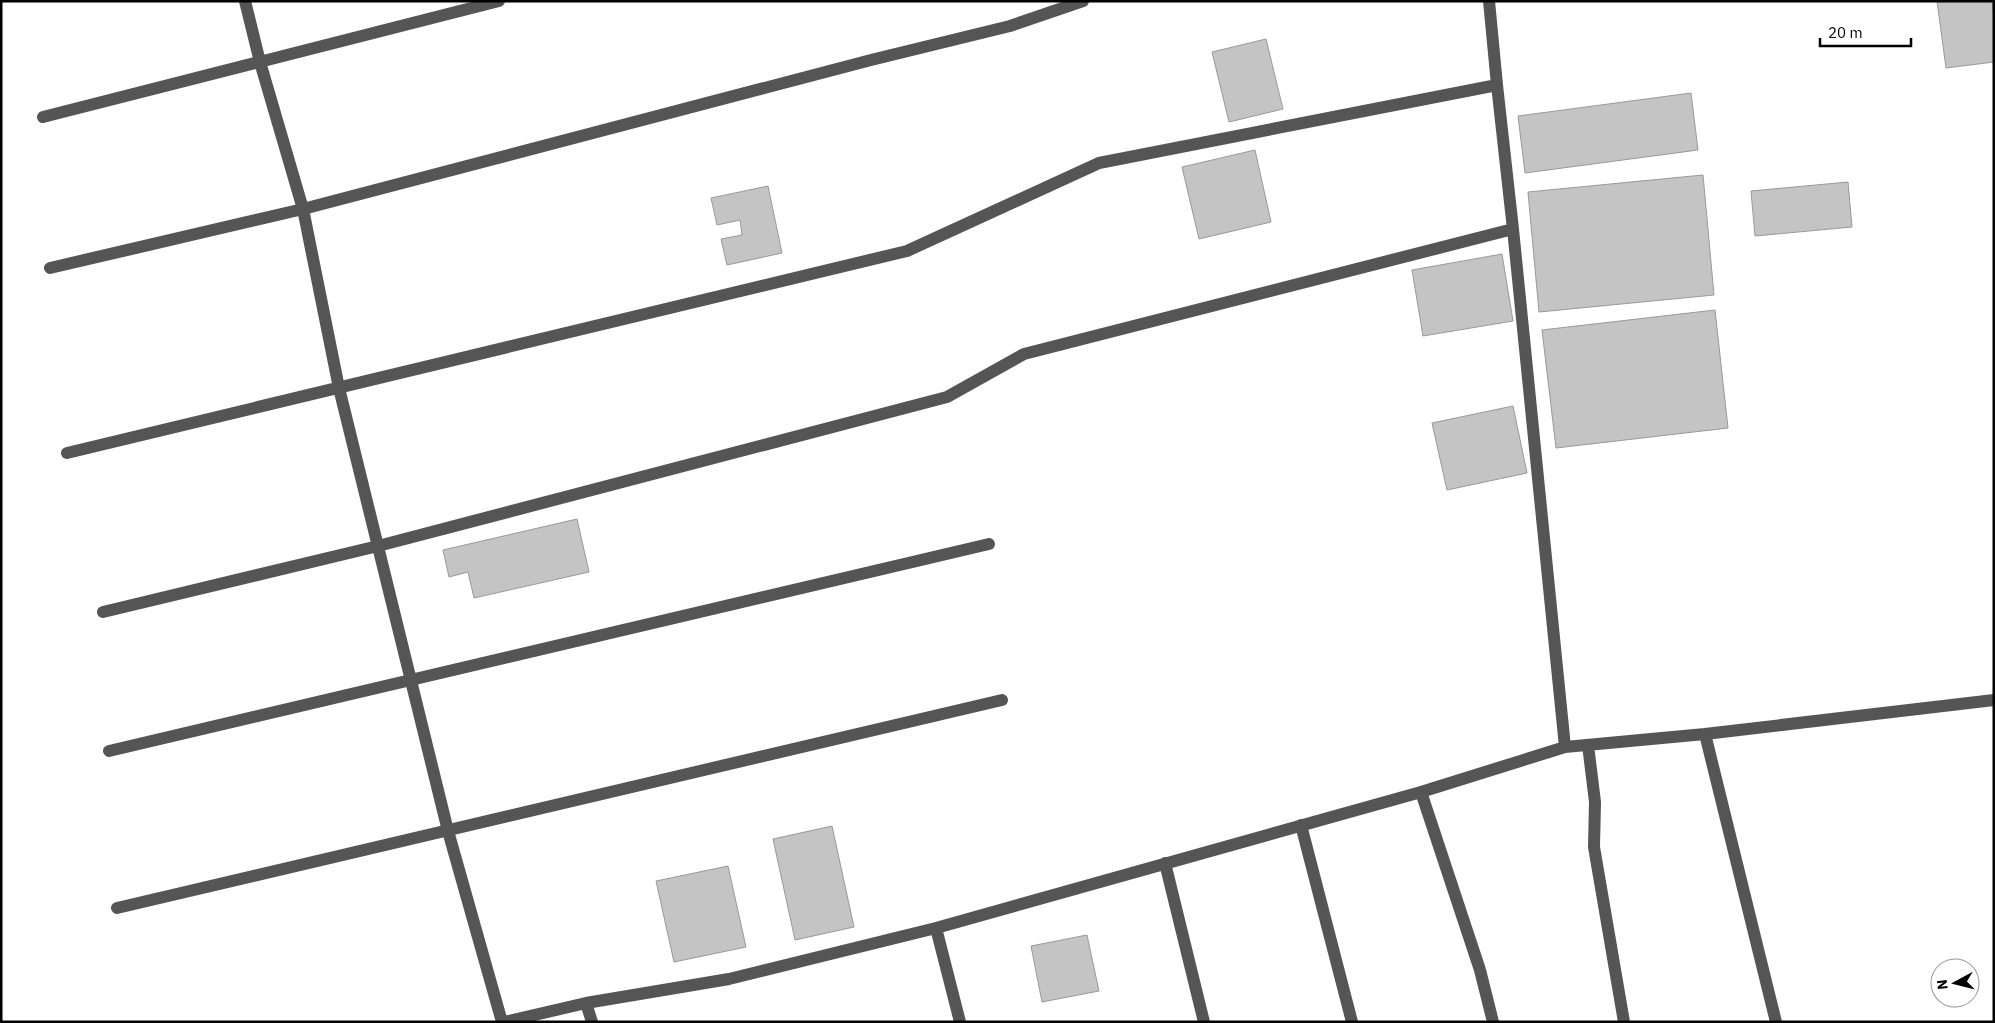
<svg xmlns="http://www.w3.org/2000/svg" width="1995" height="1023" viewBox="0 0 1995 1023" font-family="'IBM Plex Sans',sans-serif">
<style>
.building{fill:#c4c4c4;stroke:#999}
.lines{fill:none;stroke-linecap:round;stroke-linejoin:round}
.minor{stroke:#555;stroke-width:12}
</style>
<rect width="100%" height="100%" fill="#fff"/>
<path class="building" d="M 1937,1 L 1992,1 L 1994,18 L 1994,62 L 1946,68 Z
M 1266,39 L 1283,109 L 1229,122 L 1212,52 Z
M 1691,93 L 1698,150 L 1525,173 L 1518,116 Z
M 1255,150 L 1271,222 L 1199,239 L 1182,167 Z
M 1703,175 L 1714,295 L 1539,312 L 1528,192 Z
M 1848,182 L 1852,227 L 1755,236 L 1751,191 Z
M 768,186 L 782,253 L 727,265 L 721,239 L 742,235 L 740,220 L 717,225 L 711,198 Z
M 1502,254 L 1513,321 L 1423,336 L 1412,270 Z
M 1715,310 L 1728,428 L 1556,448 L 1542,330 Z
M 1513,406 L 1527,473 L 1447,490 L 1432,423 Z
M 577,519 L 589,572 L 474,598 L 468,572 L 449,577 L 443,550 Z
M 832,826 L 854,927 L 795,940 L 773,839 Z
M 728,866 L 746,947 L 674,962 L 656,881 Z
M 1087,935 L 1099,991 L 1042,1002 L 1031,946 Z"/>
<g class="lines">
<path class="minor" d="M 245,1 L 260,62 L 303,209 L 339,388 L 448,831 L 502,1022
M 1489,1 L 1497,85 L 1513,229
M 43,117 L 499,1
M 50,268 L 303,209 L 871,60 L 1010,26 L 1083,1
M 67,453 L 907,251 L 1099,163 L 1497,85
M 103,612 L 378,546 L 947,397 L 1024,354 L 1513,229 L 1565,747
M 1705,734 L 1776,1022
M 1588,745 L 1595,802 L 1594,847 L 1624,1022
M 109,751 L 989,544
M 1421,792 L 1480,970 L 1493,1022
M 1301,825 L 1352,1022
M 1165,863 L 1204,1022
M 117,908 L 1002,700
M 936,928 L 960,1022
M 586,1003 L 592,1022
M 504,1022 L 586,1003 L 729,979 L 936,928 L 1421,792 L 1565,747 L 1705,734 L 1994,700"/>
</g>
<rect width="1995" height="1023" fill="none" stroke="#000000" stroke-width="5"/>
<g transform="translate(1955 983) rotate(263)"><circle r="24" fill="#ffffff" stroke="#999999"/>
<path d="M0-4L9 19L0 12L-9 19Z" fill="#000000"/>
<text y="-8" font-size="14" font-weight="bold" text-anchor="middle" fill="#000000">N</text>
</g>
<path d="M1820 38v8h91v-8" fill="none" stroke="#000000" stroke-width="2.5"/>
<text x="1828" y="38" font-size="15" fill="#000000" stroke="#ffffff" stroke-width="4" paint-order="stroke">20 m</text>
</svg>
